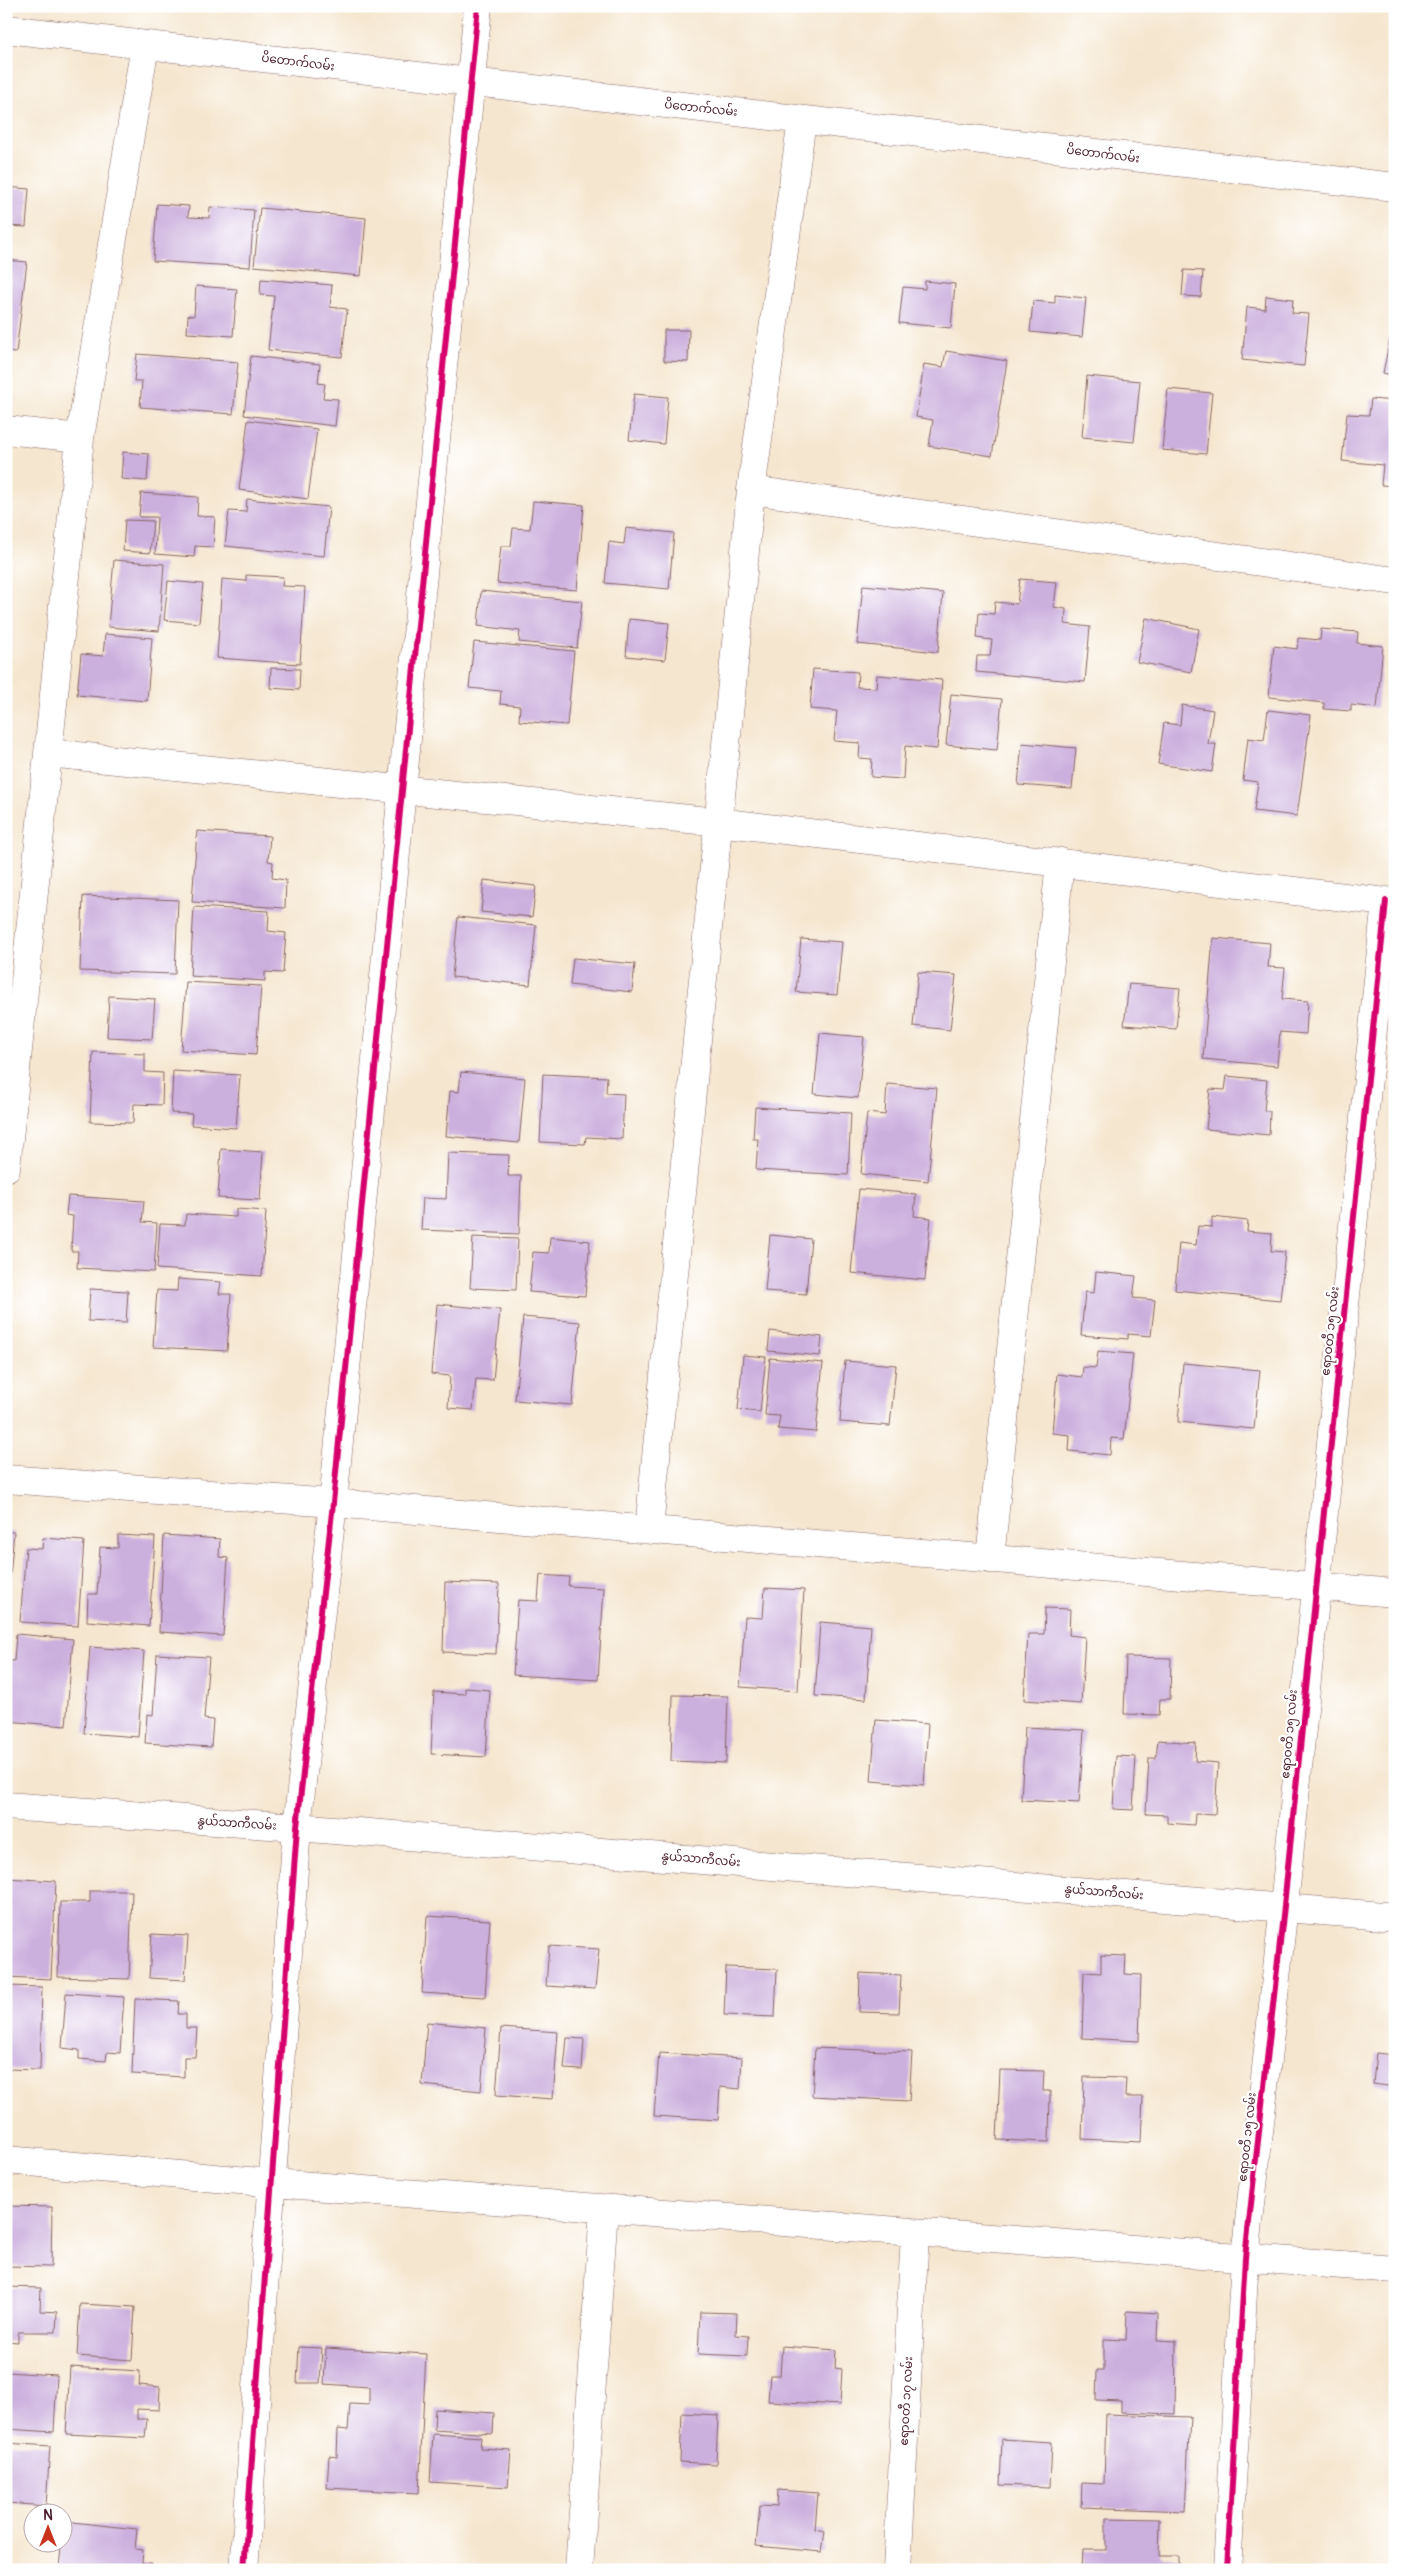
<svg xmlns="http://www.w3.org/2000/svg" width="1401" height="2576" viewBox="0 0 1401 2576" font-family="Pangolin,'Noto Sans Myanmar',sans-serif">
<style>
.building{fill:#cbafdd}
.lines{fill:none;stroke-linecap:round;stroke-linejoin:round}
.minor-casing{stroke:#866564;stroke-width:29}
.tertiary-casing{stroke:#866564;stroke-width:29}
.minor{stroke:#fff;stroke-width:28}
.tertiary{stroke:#fff;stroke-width:28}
.cycleway-casing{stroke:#fff;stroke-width:9}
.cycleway{stroke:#d6006c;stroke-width:6}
.labels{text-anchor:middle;stroke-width:4.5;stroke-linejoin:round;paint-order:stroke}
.street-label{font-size:12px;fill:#4a1f2b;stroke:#fff}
</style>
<rect width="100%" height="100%" fill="#fff"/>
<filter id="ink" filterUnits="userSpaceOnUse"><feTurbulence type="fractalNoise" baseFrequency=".02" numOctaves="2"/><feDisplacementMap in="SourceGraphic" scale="10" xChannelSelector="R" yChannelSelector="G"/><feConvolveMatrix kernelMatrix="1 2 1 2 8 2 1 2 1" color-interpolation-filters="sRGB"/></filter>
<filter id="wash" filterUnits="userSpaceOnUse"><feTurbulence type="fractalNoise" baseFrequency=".0096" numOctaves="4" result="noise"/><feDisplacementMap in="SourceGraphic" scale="20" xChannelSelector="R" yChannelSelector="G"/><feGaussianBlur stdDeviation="1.12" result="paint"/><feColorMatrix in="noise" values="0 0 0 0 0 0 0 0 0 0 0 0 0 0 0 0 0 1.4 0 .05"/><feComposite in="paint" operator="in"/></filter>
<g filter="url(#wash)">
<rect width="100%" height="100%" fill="#f5e6cf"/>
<g id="blocks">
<path class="building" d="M 6,187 L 29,189 L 26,227 L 6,226 Z
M 157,204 L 189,206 L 188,217 L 209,218 L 210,207 L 254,210 L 250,267 L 153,261 Z
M 260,208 L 366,218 L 361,276 L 254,266 Z
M 6,260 L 27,262 L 16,353 L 6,352 Z
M 1184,270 L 1203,271 L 1201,297 L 1182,296 Z
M 261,279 L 332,285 L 330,307 L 347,309 L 342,357 L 268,350 L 274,296 L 260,295 Z
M 925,281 L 955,284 L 951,328 L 899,323 L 903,287 L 925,289 Z
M 196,286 L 237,289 L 233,336 L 187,333 L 188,315 L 194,316 Z
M 1055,295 L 1086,298 L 1082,337 L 1030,332 L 1033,301 L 1055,303 Z
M 1266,296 L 1293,299 L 1292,313 L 1309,314 L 1304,366 L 1242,360 L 1247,307 L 1265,309 Z
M 1394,318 L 1395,318 L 1395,376 L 1383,373 Z
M 664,330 L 689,330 L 688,362 L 664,361 Z
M 946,351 L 1007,361 L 992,456 L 929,446 L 933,420 L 916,417 L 924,364 L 943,367 Z
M 137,354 L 238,362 L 233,414 L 140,407 L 142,381 L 134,381 Z
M 251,356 L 320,364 L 318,383 L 325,384 L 323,398 L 338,399 L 335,426 L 244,415 Z
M 1087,376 L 1140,381 L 1134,442 L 1082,437 Z
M 1168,389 L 1212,393 L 1206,454 L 1162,450 Z
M 634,394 L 668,397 L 664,444 L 629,440 Z
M 1371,399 L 1395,401 L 1395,486 L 1381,485 L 1383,465 L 1342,461 L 1347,414 L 1369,415 Z
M 248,420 L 317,429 L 308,499 L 239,490 Z
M 123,452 L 149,454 L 147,481 L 121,479 Z
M 141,493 L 198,497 L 197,516 L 215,517 L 213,547 L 195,546 L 194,557 L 155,554 L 157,517 L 139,517 Z
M 247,499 L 329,507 L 324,556 L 225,546 L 229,511 L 246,512 Z
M 533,501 L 584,505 L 577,590 L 497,583 L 501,546 L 511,546 L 513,528 L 530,529 Z
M 125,520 L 153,521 L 150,553 L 123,551 Z
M 626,528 L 674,533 L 669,589 L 605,583 L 609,542 L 624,544 Z
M 114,560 L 164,564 L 159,631 L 108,627 Z
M 246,575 L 283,577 L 282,586 L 305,587 L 300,664 L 217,658 L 222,579 L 246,581 Z
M 1020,579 L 1057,582 L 1054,607 L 1066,609 L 1065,624 L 1090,627 L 1085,682 L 976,672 L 977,656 L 990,656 L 992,640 L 977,638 L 979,613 L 994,614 L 995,602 L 1017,604 Z
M 168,581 L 203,584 L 199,623 L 164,620 Z
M 863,585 L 943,593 L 938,652 L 857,644 Z
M 481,591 L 582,601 L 577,648 L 519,642 L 520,631 L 478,626 Z
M 1146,618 L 1199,629 L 1191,672 L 1137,662 Z
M 629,619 L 669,623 L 665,660 L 626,656 Z
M 1321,629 L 1358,632 L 1357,643 L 1383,646 L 1377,708 L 1351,705 L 1351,711 L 1324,709 L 1324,703 L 1269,697 L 1274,646 L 1297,649 L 1298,638 L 1320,640 Z
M 105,634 L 152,638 L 147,701 L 77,695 L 81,654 L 103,656 Z
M 474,642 L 574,651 L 567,725 L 519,721 L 520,706 L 500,704 L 501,691 L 469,688 Z
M 271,668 L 300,669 L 299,690 L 270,688 Z
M 813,669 L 858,672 L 857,687 L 876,688 L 877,675 L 942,680 L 937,749 L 905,746 L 903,779 L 871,777 L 872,759 L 859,758 L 860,743 L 834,741 L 837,711 L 810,709 Z
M 951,694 L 1002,699 L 997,750 L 946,745 Z
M 1182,705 L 1213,710 L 1208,744 L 1216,744 L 1212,772 L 1158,764 L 1164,723 L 1180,725 Z
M 1268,710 L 1311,715 L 1297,816 L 1254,811 L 1258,782 L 1243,780 L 1248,738 L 1264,740 Z
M 1022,743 L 1076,748 L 1072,789 L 1018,785 Z
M 197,831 L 270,836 L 268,861 L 273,862 L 272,878 L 286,880 L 285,908 L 192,902 Z
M 484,880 L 536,886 L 532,917 L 481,912 Z
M 83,896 L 178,900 L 175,974 L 80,971 Z
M 194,907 L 269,911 L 268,931 L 286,933 L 283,973 L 265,972 L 265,981 L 190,976 Z
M 458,917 L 536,925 L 530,985 L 452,977 Z
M 1213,938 L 1270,943 L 1268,967 L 1285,968 L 1282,999 L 1308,1001 L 1306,1034 L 1280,1032 L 1277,1066 L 1203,1059 Z
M 801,939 L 842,942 L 837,995 L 796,992 Z
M 573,958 L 635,964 L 632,992 L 570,985 Z
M 918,972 L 956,975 L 950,1030 L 913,1026 Z
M 186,982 L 261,986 L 256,1055 L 181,1050 Z
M 1129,984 L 1180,988 L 1176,1029 L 1124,1025 Z
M 109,996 L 155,999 L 152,1039 L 107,1037 Z
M 820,1033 L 864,1037 L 858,1098 L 814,1094 Z
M 93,1052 L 145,1054 L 145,1072 L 163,1073 L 162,1105 L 134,1104 L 133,1123 L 90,1122 Z
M 173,1071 L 240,1075 L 236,1128 L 191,1125 L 192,1114 L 171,1113 Z
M 461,1072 L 525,1078 L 519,1143 L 446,1136 L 450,1091 L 459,1092 Z
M 543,1074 L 607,1077 L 606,1093 L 624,1094 L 622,1139 L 586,1137 L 585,1144 L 540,1142 Z
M 1227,1076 L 1267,1080 L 1264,1111 L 1270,1111 L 1269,1135 L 1206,1129 L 1210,1089 L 1225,1090 Z
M 887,1084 L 937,1088 L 928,1181 L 861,1174 L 867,1113 L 885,1115 Z
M 755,1107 L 851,1113 L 848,1175 L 756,1170 L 758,1139 L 753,1139 Z
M 221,1149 L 263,1152 L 260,1200 L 218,1198 Z
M 448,1153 L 509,1155 L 508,1176 L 521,1176 L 519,1234 L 421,1230 L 423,1198 L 446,1199 Z
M 859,1189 L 916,1194 L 914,1216 L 931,1218 L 925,1280 L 851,1273 Z
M 68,1196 L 144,1201 L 142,1222 L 157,1223 L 154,1272 L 77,1268 L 78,1251 L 71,1251 L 73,1216 L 66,1215 Z
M 236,1209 L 266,1211 L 262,1276 L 157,1269 L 160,1224 L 185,1225 L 186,1214 L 236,1217 Z
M 1212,1217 L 1248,1221 L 1247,1231 L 1272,1233 L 1271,1251 L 1285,1252 L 1280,1300 L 1175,1290 L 1179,1243 L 1196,1245 L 1198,1226 L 1212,1227 Z
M 770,1235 L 811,1239 L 806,1294 L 765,1291 Z
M 473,1237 L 518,1239 L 516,1290 L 470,1288 Z
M 550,1237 L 590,1241 L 585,1296 L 529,1292 L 533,1252 L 549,1253 Z
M 1096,1272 L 1136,1276 L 1133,1298 L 1155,1300 L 1151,1336 L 1128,1334 L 1128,1339 L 1081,1335 L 1085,1292 L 1094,1293 Z
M 178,1279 L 221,1282 L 219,1294 L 231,1294 L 227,1351 L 153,1347 L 157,1290 L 177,1291 Z
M 90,1289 L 128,1291 L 126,1323 L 88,1321 Z
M 437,1304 L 500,1310 L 493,1380 L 476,1379 L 473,1410 L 448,1408 L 450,1376 L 431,1374 Z
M 523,1317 L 580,1322 L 572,1405 L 515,1400 Z
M 770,1331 L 822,1337 L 820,1356 L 768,1351 Z
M 1098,1351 L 1133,1354 L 1124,1439 L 1111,1438 L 1110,1455 L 1069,1451 L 1070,1435 L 1052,1433 L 1057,1374 L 1082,1377 L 1083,1367 L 1096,1368 Z
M 743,1355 L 766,1357 L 760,1412 L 738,1410 Z
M 770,1358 L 823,1363 L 816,1432 L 778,1429 L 780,1416 L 765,1415 Z
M 845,1361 L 896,1365 L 890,1426 L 840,1422 Z
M 1183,1363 L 1260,1370 L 1254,1429 L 1178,1422 Z
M 6,1532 L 14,1532 L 8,1600 L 6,1600 Z
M 118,1535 L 155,1537 L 149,1626 L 87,1621 L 88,1594 L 97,1594 L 100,1547 L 118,1548 Z
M 164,1535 L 220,1539 L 219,1557 L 228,1558 L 223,1636 L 159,1632 Z
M 43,1538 L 84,1541 L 78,1626 L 20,1622 L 26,1548 L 42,1549 Z
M 540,1575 L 569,1577 L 568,1586 L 604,1588 L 598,1680 L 513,1675 L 518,1600 L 538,1601 Z
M 445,1582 L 499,1584 L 496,1654 L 443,1652 Z
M 765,1588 L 804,1590 L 798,1691 L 740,1687 L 745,1617 L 763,1618 Z
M 1045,1608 L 1070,1609 L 1069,1635 L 1085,1637 L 1081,1704 L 1024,1700 L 1028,1634 L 1044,1634 Z
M 820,1622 L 871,1626 L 866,1699 L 815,1696 Z
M 16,1634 L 73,1639 L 66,1726 L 6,1721 L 6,1661 L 14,1661 Z
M 90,1647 L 144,1651 L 138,1737 L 84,1733 Z
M 157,1654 L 209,1657 L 204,1719 L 213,1720 L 211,1747 L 145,1743 L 147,1714 L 153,1715 Z
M 1126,1657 L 1171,1658 L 1170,1699 L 1160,1699 L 1159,1715 L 1124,1714 Z
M 465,1688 L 490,1690 L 486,1757 L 431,1754 L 434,1692 L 465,1694 Z
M 673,1695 L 728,1696 L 726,1763 L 671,1761 Z
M 876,1720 L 928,1724 L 924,1785 L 871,1781 Z
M 1025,1727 L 1084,1730 L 1079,1803 L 1021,1800 Z
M 1158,1740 L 1196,1743 L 1195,1761 L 1218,1763 L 1215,1815 L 1195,1814 L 1194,1825 L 1167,1823 L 1167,1815 L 1146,1814 L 1149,1758 L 1156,1758 Z
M 1116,1756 L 1136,1757 L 1133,1810 L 1113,1809 Z
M 6,1878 L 56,1881 L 51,1979 L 6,1977 Z
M 90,1891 L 132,1891 L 129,1979 L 58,1977 L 60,1902 L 90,1902 Z
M 427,1916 L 490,1920 L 485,1997 L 422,1993 Z
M 152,1934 L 188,1936 L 185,1980 L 149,1978 Z
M 549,1946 L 599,1949 L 595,1989 L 546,1986 Z
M 1101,1955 L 1126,1956 L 1125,1974 L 1141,1975 L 1139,2041 L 1082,2038 L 1084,1972 L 1101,1973 Z
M 726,1967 L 777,1969 L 775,2017 L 724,2015 Z
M 860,1973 L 901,1975 L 899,2013 L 859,2012 Z
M 6,1986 L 42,1987 L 40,2070 L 6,2069 Z
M 66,1993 L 124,1997 L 120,2053 L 107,2052 L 106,2061 L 79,2059 L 79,2050 L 62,2048 Z
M 135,1999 L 179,2001 L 178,2014 L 186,2014 L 186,2028 L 197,2028 L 195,2057 L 184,2057 L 184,2077 L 132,2074 Z
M 427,2022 L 486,2028 L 481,2091 L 422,2085 Z
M 501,2028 L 558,2032 L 553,2099 L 496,2095 Z
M 567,2038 L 584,2039 L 582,2070 L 564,2069 Z
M 815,2048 L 912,2052 L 909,2101 L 812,2096 Z
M 659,2053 L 742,2058 L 740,2089 L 720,2087 L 718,2120 L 654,2116 Z
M 1376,2053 L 1395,2055 L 1395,2087 L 1373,2084 Z
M 1000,2070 L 1044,2071 L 1043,2091 L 1050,2091 L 1049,2142 L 997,2140 Z
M 1084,2077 L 1126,2078 L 1125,2097 L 1143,2097 L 1141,2142 L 1082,2139 Z
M 7,2206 L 52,2207 L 51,2267 L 6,2266 Z
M 6,2287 L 41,2288 L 40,2311 L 57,2312 L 56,2332 L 18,2332 L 18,2342 L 6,2341 Z
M 80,2304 L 135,2307 L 132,2360 L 77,2356 Z
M 1127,2311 L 1158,2313 L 1157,2340 L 1176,2341 L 1175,2414 L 1121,2412 L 1121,2401 L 1096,2400 L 1097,2370 L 1104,2370 L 1104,2339 L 1126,2340 Z
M 700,2312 L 737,2313 L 736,2335 L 748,2336 L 747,2356 L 698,2354 Z
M 782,2346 L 836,2350 L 835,2368 L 842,2369 L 840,2405 L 768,2401 L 770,2375 L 780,2375 Z
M 299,2347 L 322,2348 L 320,2383 L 297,2383 Z
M 326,2348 L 426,2354 L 419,2493 L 327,2488 L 329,2456 L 337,2457 L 338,2429 L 348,2430 L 350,2404 L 369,2405 L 369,2387 L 324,2384 Z
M 70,2367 L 140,2371 L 139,2385 L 160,2387 L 159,2410 L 137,2409 L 137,2419 L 147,2419 L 145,2438 L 66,2434 Z
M 6,2372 L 57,2375 L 54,2432 L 6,2429 Z
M 435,2409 L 494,2413 L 493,2434 L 434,2430 Z
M 682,2413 L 718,2415 L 716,2464 L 680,2462 Z
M 1106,2414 L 1190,2417 L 1185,2511 L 1081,2507 L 1082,2483 L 1104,2484 Z
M 433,2434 L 481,2437 L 480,2448 L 511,2450 L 508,2487 L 430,2482 Z
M 1002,2439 L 1052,2442 L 1050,2487 L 1000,2485 Z
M 6,2443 L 50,2446 L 46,2506 L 6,2503 Z
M 778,2490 L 818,2493 L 815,2529 L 825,2531 L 822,2552 L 756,2546 L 760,2506 L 777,2507 Z
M 1106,2518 L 1160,2519 L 1159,2556 L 1178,2556 L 1178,2570 L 1082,2570 L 1083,2550 L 1106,2550 Z
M 63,2521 L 137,2529 L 135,2549 L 143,2550 L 142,2564 L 151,2564 L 151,2570 L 59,2570 Z"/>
</g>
</g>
<g filter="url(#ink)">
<use href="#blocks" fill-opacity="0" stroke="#866564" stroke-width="1"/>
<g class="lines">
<defs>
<path id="minor" d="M 6,430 L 80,438
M 751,490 L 1395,581
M 48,753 L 718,822 L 1395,903
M 6,1168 L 80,438 L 145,45
M 6,1479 L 333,1503 L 1395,1593
M 649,1529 L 751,490 L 802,120
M 990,1559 L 1060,862
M 6,1806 L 297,1827 L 1395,1917
M 6,2160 L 273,2183 L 1395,2269
M 244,2570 L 297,1827 L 333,1503 L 478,6
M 579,2570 L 604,2209
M 897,2570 L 915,2233
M 1227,2570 L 1245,2258 L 1284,1906 L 1386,901"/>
<path id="tertiary" d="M 6,29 L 1395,187"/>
</defs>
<use href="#minor" class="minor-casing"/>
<use href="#tertiary" class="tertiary-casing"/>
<use href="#minor" class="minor"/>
<use href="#tertiary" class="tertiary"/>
<defs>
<path id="cycleway" d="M 244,2570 L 297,1827 L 333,1503 L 478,6
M 1227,2570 L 1245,2258 L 1284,1906 L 1386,901"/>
</defs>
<use href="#cycleway" class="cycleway-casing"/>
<use href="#cycleway" class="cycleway"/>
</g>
</g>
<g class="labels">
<g class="street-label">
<text transform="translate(298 62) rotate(7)" y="4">ပိတောက်လမ်း</text>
<text transform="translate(701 108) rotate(6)" y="4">ပိတောက်လမ်း</text>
<text transform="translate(1103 154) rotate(7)" y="4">ပိတောက်လမ်း</text>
<text transform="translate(1330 1331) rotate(-84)" y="4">ဧရာဝတီ ၁၅ လမ်း</text>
<text transform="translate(1289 1734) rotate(-85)" y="4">ဧရာဝတီ ၁၅ လမ်း</text>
<text transform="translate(237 1823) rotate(4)" y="4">နွယ်သာကီလမ်း</text>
<text transform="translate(701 1859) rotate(5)" y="4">နွယ်သာကီလမ်း</text>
<text transform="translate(1104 1892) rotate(5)" y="4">နွယ်သာကီလမ်း</text>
<text transform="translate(1247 2137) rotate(-84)" y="4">ဧရာဝတီ ၁၅ လမ်း</text>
<text transform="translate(906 2401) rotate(-87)" y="4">ဧရာဝတီ ၁၇ လမ်း</text>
</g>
</g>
<rect width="1401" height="2576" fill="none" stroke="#fff" stroke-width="25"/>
<g transform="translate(48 2528)"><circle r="24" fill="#ffffff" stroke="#b7a5aa"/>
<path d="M0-4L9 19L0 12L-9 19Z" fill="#c8321e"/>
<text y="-8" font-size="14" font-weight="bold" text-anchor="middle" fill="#4a1f2b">N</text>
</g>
</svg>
